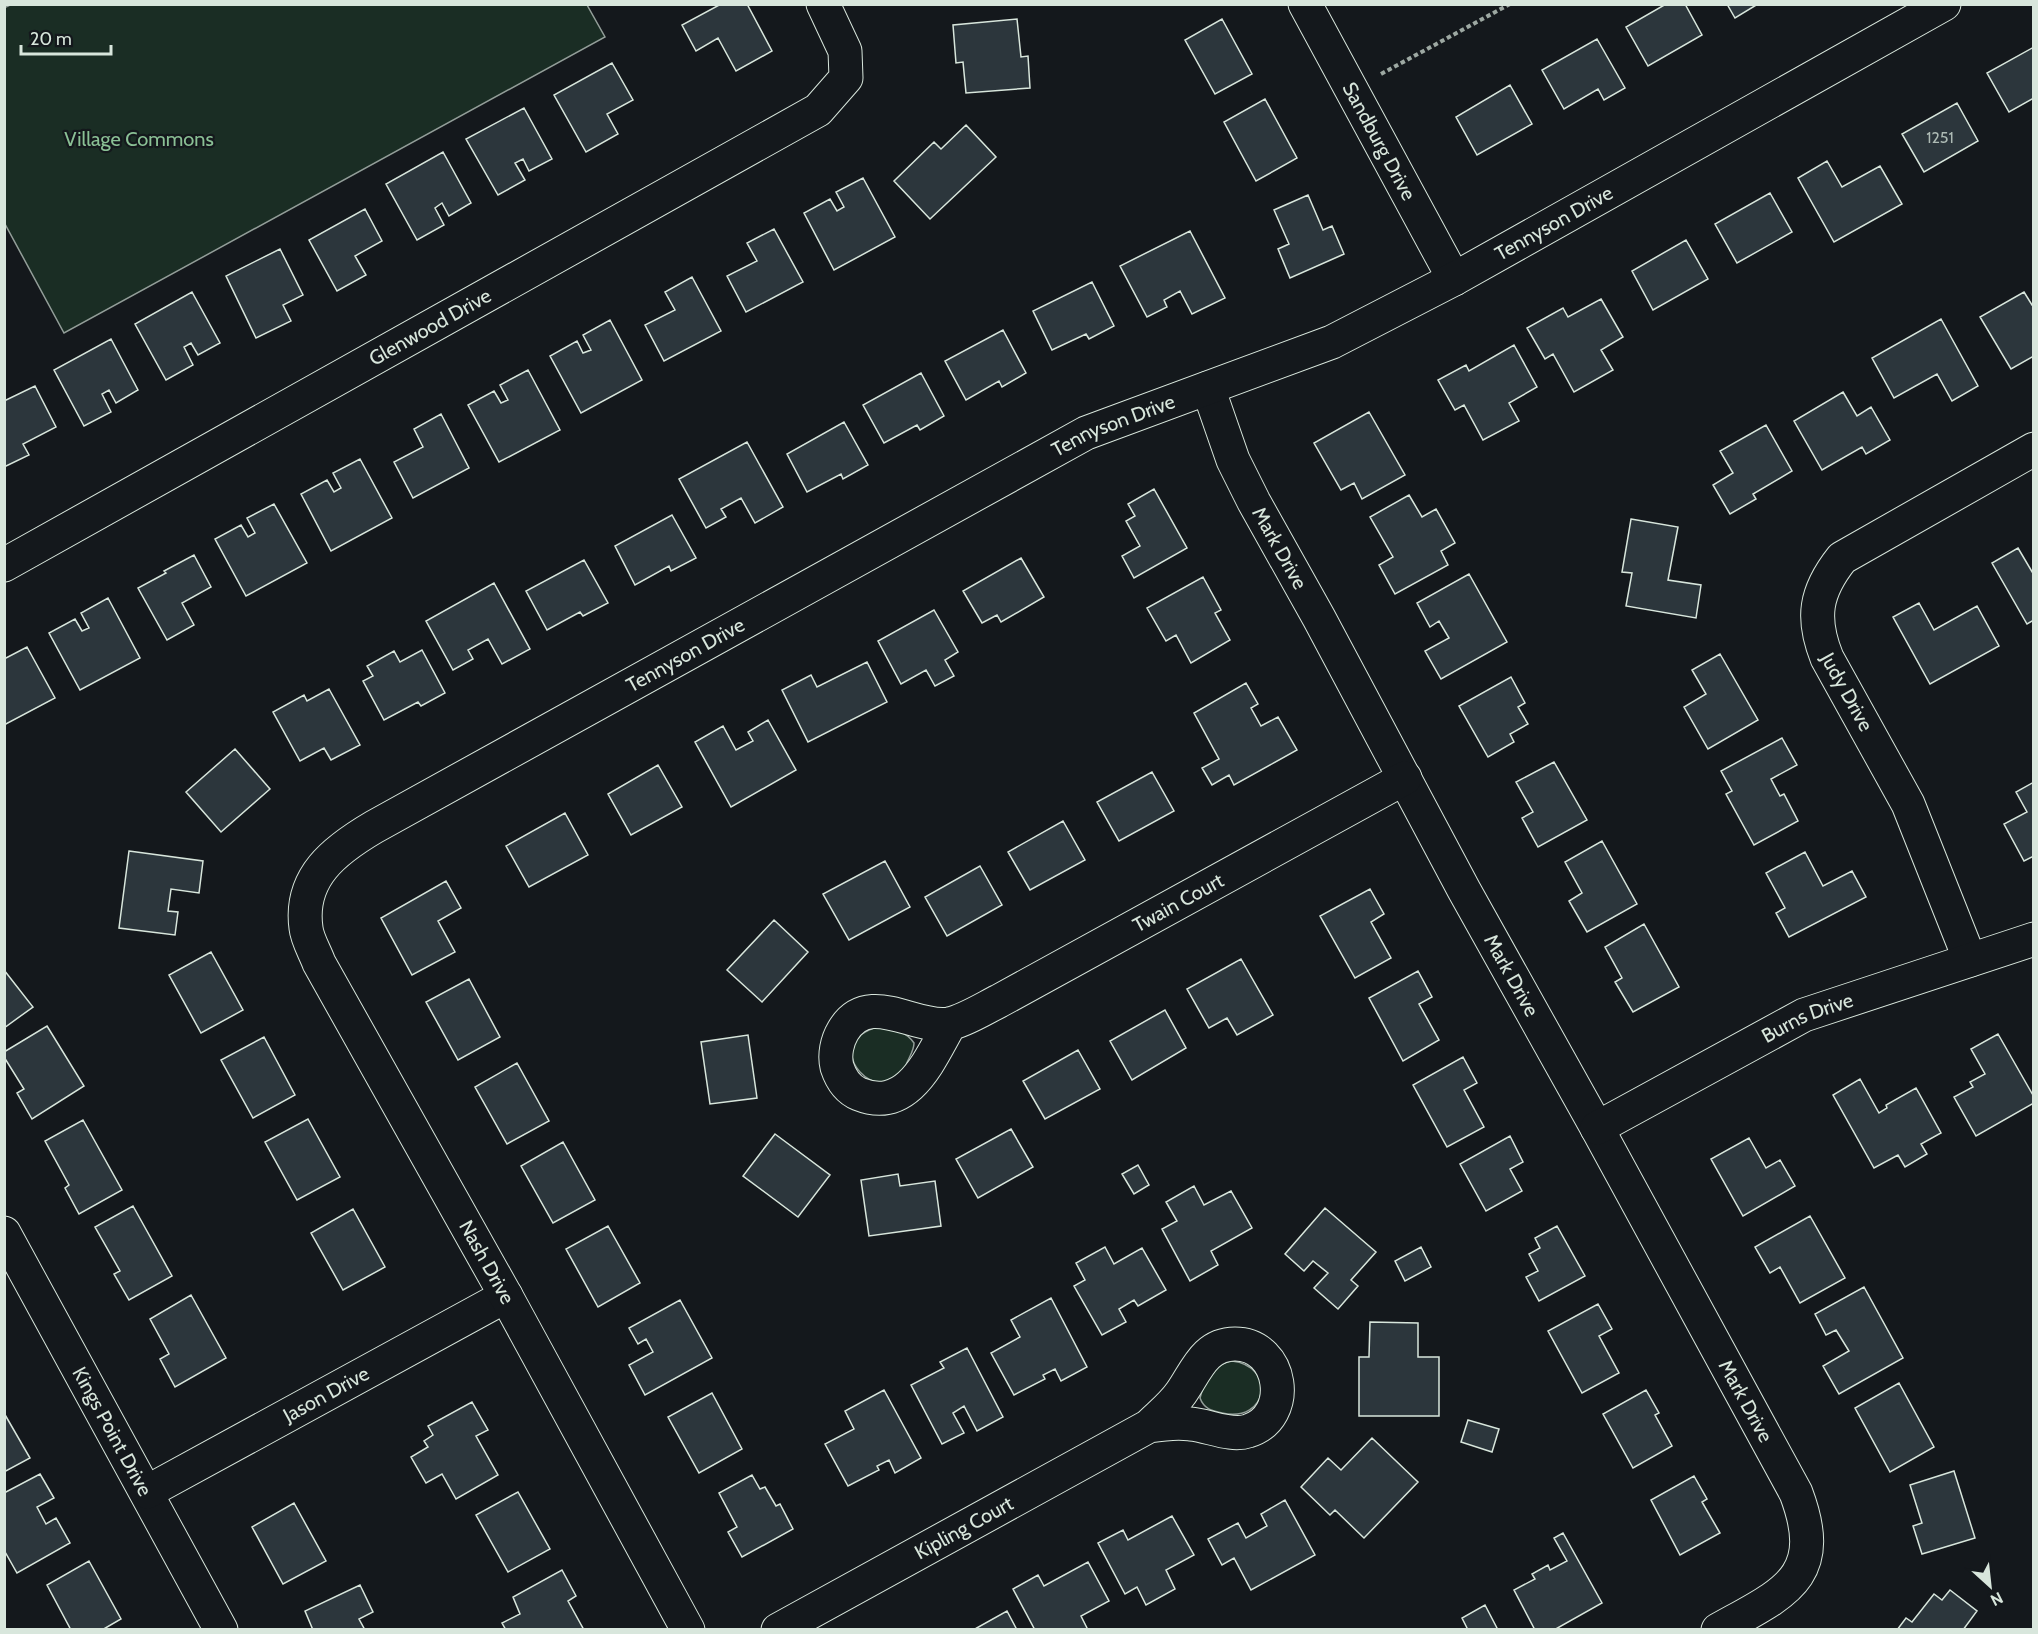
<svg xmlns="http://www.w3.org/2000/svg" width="2038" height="1634" viewBox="0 0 2038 1634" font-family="Cabin,sans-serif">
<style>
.green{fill:#1a2d24;stroke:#939e99;stroke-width:1.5}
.building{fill:#2c363c;stroke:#d8e6dc;stroke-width:1.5}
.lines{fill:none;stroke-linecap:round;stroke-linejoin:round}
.minor-casing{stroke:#d8e6dc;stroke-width:35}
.path{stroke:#9da8a2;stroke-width:4;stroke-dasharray:4.5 3;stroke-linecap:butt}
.minor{stroke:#14181c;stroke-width:33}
.labels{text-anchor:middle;stroke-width:4.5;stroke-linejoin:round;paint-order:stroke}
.number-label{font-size:16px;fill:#adbab4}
.park-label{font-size:20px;fill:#8ac095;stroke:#14181c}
.street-label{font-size:20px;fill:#d8e6dc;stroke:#14181c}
</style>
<rect width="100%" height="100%" fill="#14181c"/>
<path class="green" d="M 12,4 L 587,5 L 605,37 L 64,333 L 5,224 L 4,8 Z
M 874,1028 C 889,1027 905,1030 914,1043 C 914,1051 909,1057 906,1065 C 881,1114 819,1047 874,1028 Z
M 1232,1361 C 1276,1366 1269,1423 1222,1413 C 1212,1411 1204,1409 1200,1398 C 1204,1382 1214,1364 1232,1361 Z"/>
<path class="building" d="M 721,4 L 747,4 L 772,51 L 736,71 L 718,38 L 696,51 L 682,25 Z
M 1666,4 L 1685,4 L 1702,35 L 1648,66 L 1626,27 Z
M 1727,4 L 1758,4 L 1735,18 Z
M 1017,19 L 1021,57 L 1028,56 L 1030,88 L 966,93 L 963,62 L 956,63 L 953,25 Z
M 1222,19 L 1252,74 L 1215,94 L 1185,40 Z
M 1597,39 L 1625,88 L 1604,100 L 1598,89 L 1564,109 L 1542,70 Z
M 2034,47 L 2034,98 L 2009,112 L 1987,73 Z
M 612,63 L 633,100 L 607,114 L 618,134 L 586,152 L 554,95 Z
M 1510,85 L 1532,124 L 1477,155 L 1456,117 Z
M 1265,99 L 1297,158 L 1256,181 L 1224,122 Z
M 1957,103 L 1978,141 L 1924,172 L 1902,134 Z
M 524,108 L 552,159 L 529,171 L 523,159 L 515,163 L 525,180 L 498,195 L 466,139 Z
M 966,125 L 996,157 L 930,219 L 894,181 L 934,142 L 941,149 Z
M 443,152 L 471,203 L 449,216 L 442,203 L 435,208 L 444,225 L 417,240 L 386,184 Z
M 1827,161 L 1842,187 L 1880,166 L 1902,204 L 1834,242 L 1798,178 Z
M 863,178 L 895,237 L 834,270 L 804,213 L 830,199 L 837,211 L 844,207 L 836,192 Z
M 1770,193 L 1792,232 L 1737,263 L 1715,224 Z
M 1308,195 L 1323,230 L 1332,226 L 1344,254 L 1290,278 L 1278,249 L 1289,244 L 1274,210 Z
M 365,209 L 382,241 L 355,256 L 366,275 L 337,291 L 309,240 Z
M 774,229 L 803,282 L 746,312 L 727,276 L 757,261 L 747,243 Z
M 1190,231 L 1225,298 L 1192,314 L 1180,291 L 1164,300 L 1167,307 L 1147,317 L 1120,266 Z
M 1686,240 L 1708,279 L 1653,310 L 1632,271 Z
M 280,249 L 303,295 L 283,305 L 291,321 L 256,338 L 226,276 Z
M 692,277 L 721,331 L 664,361 L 645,325 L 675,310 L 665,292 Z
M 1092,282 L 1114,326 L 1089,339 L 1086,334 L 1052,350 L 1033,311 Z
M 192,292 L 220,343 L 198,355 L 191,343 L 184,347 L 193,365 L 166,380 L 135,324 Z
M 2024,292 L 2032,305 L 2034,304 L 2034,356 L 2011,369 L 1980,317 Z
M 1601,299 L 1623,337 L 1601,350 L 1613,370 L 1574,392 L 1553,354 L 1545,359 L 1527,328 L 1563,308 L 1568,317 Z
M 1941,319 L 1978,386 L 1952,401 L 1937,374 L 1894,398 L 1872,358 Z
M 610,320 L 642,380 L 581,413 L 550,356 L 577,341 L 583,353 L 591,350 L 583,335 Z
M 1003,330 L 1026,373 L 1002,387 L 999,381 L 966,400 L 945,361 Z
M 111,339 L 138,390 L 116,403 L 109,390 L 102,394 L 111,412 L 84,426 L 54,370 Z
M 1514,345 L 1537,387 L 1509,403 L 1519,421 L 1483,440 L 1464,405 L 1455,410 L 1438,380 L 1466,365 L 1469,371 Z
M 528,370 L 560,430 L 499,462 L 468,405 L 494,391 L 501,403 L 508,400 L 500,385 Z
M 921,373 L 944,416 L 920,430 L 917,425 L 884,443 L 863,405 Z
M 35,386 L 56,427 L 23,444 L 29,455 L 4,467 L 4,401 Z
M 1843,392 L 1857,416 L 1871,407 L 1890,440 L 1866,454 L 1862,447 L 1822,470 L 1794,421 Z
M 1369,412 L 1405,475 L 1362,499 L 1354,483 L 1341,490 L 1314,443 Z
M 441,414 L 469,468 L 413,498 L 394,462 L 423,447 L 414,429 Z
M 844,422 L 868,465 L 843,479 L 841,474 L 807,492 L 787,454 Z
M 1766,425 L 1792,471 L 1753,494 L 1756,499 L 1730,514 L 1713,485 L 1733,473 L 1720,451 Z
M 747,442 L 783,507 L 755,523 L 741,498 L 721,509 L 726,517 L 706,528 L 679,479 Z
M 360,459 L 392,518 L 331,551 L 301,494 L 327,480 L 334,492 L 341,488 L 333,473 Z
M 1154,489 L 1187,548 L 1134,578 L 1122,556 L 1140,546 L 1126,521 L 1135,516 L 1128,504 Z
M 1409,495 L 1422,517 L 1436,509 L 1455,543 L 1441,551 L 1448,565 L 1395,594 L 1379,565 L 1393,557 L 1370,517 Z
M 274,504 L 307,563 L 246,596 L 215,539 L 241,525 L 248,537 L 255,533 L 247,518 Z
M 672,515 L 696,558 L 671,571 L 669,566 L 635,585 L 615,546 Z
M 1631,519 L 1678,527 L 1668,580 L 1701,585 L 1696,618 L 1626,606 L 1632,573 L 1622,572 Z
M 2018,548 L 2034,575 L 2034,620 L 2027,624 L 1992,563 Z
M 194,555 L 211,587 L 182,603 L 194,625 L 167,640 L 138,588 L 166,573 L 164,571 Z
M 1021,558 L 1044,597 L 1001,622 L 997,615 L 982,623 L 963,591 Z
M 584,560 L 608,603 L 583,616 L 580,612 L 547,630 L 526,591 Z
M 1469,574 L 1507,642 L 1441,679 L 1425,651 L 1449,638 L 1439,621 L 1430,627 L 1417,603 Z
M 1203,577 L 1221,610 L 1215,613 L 1230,640 L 1191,663 L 1176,635 L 1166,641 L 1147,608 Z
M 494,583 L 530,649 L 502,664 L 488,639 L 468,650 L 473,659 L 453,670 L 426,621 Z
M 108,598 L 140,658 L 80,690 L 49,633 L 75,619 L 82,631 L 89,628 L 81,613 Z
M 1919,603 L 1934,630 L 1977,606 L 1999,646 L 1930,684 L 1893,617 Z
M 934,610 L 958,652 L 945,660 L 954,676 L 935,686 L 926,670 L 901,684 L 878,641 Z
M 27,647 L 55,698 L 4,725 L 4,659 Z
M 422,650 L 445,693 L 421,706 L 418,702 L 384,720 L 363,681 L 373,676 L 367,666 L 394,651 L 400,662 Z
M 1720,654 L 1758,720 L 1708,749 L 1684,707 L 1706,694 L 1692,670 Z
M 867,662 L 887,702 L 808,742 L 782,690 L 811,675 L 817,687 Z
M 1511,677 L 1525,703 L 1518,707 L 1528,724 L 1510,734 L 1514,742 L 1488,757 L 1459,706 Z
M 1246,683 L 1258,704 L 1251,708 L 1261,726 L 1278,717 L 1297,750 L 1234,785 L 1229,775 L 1212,785 L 1202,768 L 1219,759 L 1194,713 Z
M 329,689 L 360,745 L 331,760 L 324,748 L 300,761 L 273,712 L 304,695 L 307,701 Z
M 768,720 L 796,770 L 731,807 L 695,742 L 723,726 L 736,750 L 753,741 L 748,732 Z
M 1782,738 L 1797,765 L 1771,779 L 1780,796 L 1784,794 L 1798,821 L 1754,845 L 1726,794 L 1732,791 L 1721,771 Z
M 235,749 L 270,789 L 221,832 L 186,792 Z
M 1554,762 L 1587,820 L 1538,847 L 1522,818 L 1533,812 L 1516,782 Z
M 658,765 L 682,807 L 631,835 L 608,794 Z
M 1152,772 L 1174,811 L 1119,841 L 1097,802 Z
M 2034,782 L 2034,856 L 2024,861 L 2004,824 L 2027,812 L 2016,792 Z
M 565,813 L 588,855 L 529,887 L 506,846 Z
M 1063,821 L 1085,860 L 1030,890 L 1008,852 Z
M 1602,841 L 1637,904 L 1587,932 L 1569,901 L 1582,893 L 1565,862 Z
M 129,851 L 203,861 L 199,893 L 171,889 L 168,911 L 178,912 L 175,935 L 119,928 Z
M 1805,852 L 1823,886 L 1852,871 L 1866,897 L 1789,937 L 1776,913 L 1785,908 L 1766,873 Z
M 885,861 L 910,907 L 849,940 L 823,894 Z
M 980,866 L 1002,905 L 947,936 L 925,897 Z
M 446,881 L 461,908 L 438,921 L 455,952 L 412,975 L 381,918 Z
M 1370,889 L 1384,914 L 1371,922 L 1391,958 L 1355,978 L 1320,916 Z
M 774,920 L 808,952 L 762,1002 L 727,970 Z
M 1644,924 L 1679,987 L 1633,1012 L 1615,982 L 1622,978 L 1605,947 Z
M 211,952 L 243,1010 L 201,1033 L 169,975 Z
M 1241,959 L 1273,1015 L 1237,1035 L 1227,1018 L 1209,1028 L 1187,989 Z
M 4,970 L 33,1007 L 4,1028 Z
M 1418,971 L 1432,997 L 1419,1004 L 1439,1040 L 1403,1061 L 1369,998 Z
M 469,979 L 500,1037 L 458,1060 L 426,1002 Z
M 1165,1010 L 1186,1048 L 1132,1080 L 1110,1041 Z
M 47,1026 L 84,1086 L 32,1119 L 17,1093 L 24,1089 L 4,1057 L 4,1052 Z
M 1998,1034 L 2034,1097 L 2034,1103 L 1976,1136 L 1954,1097 L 1973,1087 L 1970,1082 L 1985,1074 L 1971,1049 Z
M 748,1035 L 757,1098 L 710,1104 L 701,1042 Z
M 264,1037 L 295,1095 L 253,1118 L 221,1060 Z
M 1078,1050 L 1100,1089 L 1045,1119 L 1023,1081 Z
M 1463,1057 L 1477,1083 L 1464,1090 L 1484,1127 L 1447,1147 L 1413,1085 Z
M 517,1063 L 549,1121 L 507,1144 L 475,1087 Z
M 1860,1079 L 1879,1113 L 1887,1108 L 1886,1105 L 1916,1088 L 1941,1133 L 1921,1144 L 1927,1154 L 1905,1167 L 1898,1155 L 1874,1168 L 1833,1095 Z
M 308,1119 L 340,1177 L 297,1200 L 265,1142 Z
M 83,1120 L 122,1190 L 79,1214 L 65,1188 L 69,1185 L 45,1141 Z
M 1011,1129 L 1033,1167 L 978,1198 L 956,1159 Z
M 775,1134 L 830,1175 L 798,1217 L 743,1176 Z
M 1510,1136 L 1523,1162 L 1510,1169 L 1522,1191 L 1486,1211 L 1460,1164 Z
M 1749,1138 L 1766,1168 L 1780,1160 L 1795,1186 L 1743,1216 L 1711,1159 Z
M 563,1142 L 595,1200 L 553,1223 L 521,1166 Z
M 1138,1165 L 1149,1185 L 1134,1194 L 1122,1174 Z
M 898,1174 L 900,1186 L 935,1181 L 941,1226 L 869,1236 L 861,1180 Z
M 1194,1186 L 1204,1205 L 1231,1191 L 1252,1228 L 1211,1251 L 1218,1265 L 1190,1281 L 1162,1229 L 1177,1221 L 1166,1202 Z
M 133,1206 L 172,1276 L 129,1300 L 114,1274 L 120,1271 L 95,1227 Z
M 1325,1208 L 1376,1252 L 1351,1280 L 1358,1286 L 1338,1309 L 1314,1288 L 1328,1273 L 1313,1261 L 1304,1271 L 1285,1254 Z
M 353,1209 L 385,1267 L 343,1290 L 311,1233 Z
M 1810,1216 L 1845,1278 L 1800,1303 L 1780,1267 L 1770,1273 L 1755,1247 Z
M 608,1226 L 640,1283 L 598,1307 L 566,1249 Z
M 1557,1226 L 1585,1276 L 1539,1301 L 1526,1277 L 1538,1271 L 1529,1254 L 1540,1248 L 1535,1238 Z
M 1105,1247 L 1114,1264 L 1142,1248 L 1166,1290 L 1138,1306 L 1134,1300 L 1119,1309 L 1126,1322 L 1102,1335 L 1074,1286 L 1085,1280 L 1076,1263 Z
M 1421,1247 L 1431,1267 L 1405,1281 L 1395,1261 Z
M 1864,1287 L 1903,1358 L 1839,1394 L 1823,1366 L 1849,1351 L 1836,1330 L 1826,1335 L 1815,1314 Z
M 191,1295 L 226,1358 L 175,1387 L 160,1359 L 169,1354 L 150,1319 Z
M 1051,1298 L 1087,1367 L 1061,1381 L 1055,1369 L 1043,1375 L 1045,1379 L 1014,1395 L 991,1353 L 1020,1337 L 1011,1320 Z
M 680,1300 L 712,1358 L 645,1395 L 629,1365 L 653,1352 L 646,1339 L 638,1344 L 629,1328 Z
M 1598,1304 L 1612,1329 L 1599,1336 L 1619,1373 L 1582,1393 L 1548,1331 Z
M 1370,1322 L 1418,1323 L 1418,1357 L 1439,1357 L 1439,1416 L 1359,1416 L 1359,1357 L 1369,1357 Z
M 967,1348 L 1003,1417 L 977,1431 L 964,1406 L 953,1413 L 964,1433 L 942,1444 L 911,1385 L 944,1368 L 940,1362 Z
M 1899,1383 L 1934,1447 L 1890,1472 L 1855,1408 Z
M 884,1390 L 921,1458 L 895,1473 L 889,1460 L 877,1466 L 879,1470 L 848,1486 L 825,1444 L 854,1429 L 845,1411 Z
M 1646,1390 L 1659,1413 L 1655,1415 L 1672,1446 L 1633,1468 L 1603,1414 Z
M 712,1393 L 742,1449 L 699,1473 L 668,1417 Z
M 472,1402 L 488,1430 L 476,1436 L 498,1475 L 456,1499 L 442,1474 L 426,1483 L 411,1457 L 428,1447 L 424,1441 L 433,1435 L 428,1426 Z
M 4,1413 L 30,1458 L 4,1472 Z
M 1468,1420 L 1499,1429 L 1492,1452 L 1461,1442 Z
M 1372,1438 L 1418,1482 L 1364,1538 L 1335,1510 L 1330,1515 L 1301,1487 L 1328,1458 L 1341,1470 Z
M 1954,1471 L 1975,1538 L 1922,1554 L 1913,1526 L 1922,1523 L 1910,1485 Z
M 40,1474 L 54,1498 L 37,1507 L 46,1524 L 56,1518 L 70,1543 L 17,1573 L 4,1550 L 4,1493 Z
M 752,1475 L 760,1489 L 765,1487 L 776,1506 L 780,1504 L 793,1529 L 742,1557 L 728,1532 L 737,1527 L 719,1493 Z
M 1694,1476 L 1707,1499 L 1702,1502 L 1720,1533 L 1680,1555 L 1651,1500 Z
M 518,1492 L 550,1549 L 508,1572 L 476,1515 Z
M 1285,1500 L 1315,1555 L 1251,1590 L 1234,1558 L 1222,1565 L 1208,1539 L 1238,1523 L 1246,1538 L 1267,1526 L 1261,1514 Z
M 294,1503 L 326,1561 L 283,1584 L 252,1527 Z
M 1172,1516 L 1194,1555 L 1166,1570 L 1175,1589 L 1146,1605 L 1137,1587 L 1125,1594 L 1098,1543 L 1123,1530 L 1128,1540 Z
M 1563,1533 L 1602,1603 L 1554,1630 L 1535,1630 L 1514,1590 L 1535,1579 L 1532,1574 L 1548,1565 L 1550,1570 L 1567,1561 L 1554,1538 Z
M 89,1561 L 121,1619 L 102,1630 L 71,1630 L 47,1585 Z
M 1088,1562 L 1109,1601 L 1081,1616 L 1088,1630 L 1035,1630 L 1013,1589 L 1038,1575 L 1044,1586 Z
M 562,1570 L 576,1596 L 568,1601 L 584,1630 L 506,1630 L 502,1623 L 520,1614 L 513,1597 Z
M 360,1585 L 373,1612 L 359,1619 L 365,1630 L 313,1630 L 305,1611 Z
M 1950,1590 L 1977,1611 L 1963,1630 L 1897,1630 L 1906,1618 L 1912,1622 L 1934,1594 L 1942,1600 Z
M 1485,1605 L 1498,1630 L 1464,1630 L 1467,1628 L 1462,1618 Z
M 1007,1611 L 1017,1630 L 973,1630 Z"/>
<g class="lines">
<defs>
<g id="minor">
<path id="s1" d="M 1305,4 L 1454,279"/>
<path id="s2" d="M 1208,388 L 1233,460 L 1254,502 L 1319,618 L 1464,890 L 1597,1128 L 1796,1493 C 1828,1578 1784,1593 1718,1630"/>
<path id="s3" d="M 4,565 L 818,110 L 846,78 L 845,51 L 823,4"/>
<path d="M 1970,960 L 1908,804 L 1827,658 C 1811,618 1815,592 1842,558 L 2034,449"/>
<path id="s4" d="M 950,1024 C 930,1058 909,1114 859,1094 C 847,1089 841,1079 837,1067 C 834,1055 837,1041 843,1031 C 868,988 915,1030 949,1024 C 964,1021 985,1008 999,1001 L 1405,778"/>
<path id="s5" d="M 1597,1128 L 1804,1015 L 2034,939"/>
<path id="s6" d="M 4,1233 L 221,1630"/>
<path id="s7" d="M 147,1492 L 506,1296"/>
<path id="s8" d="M 688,1630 L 506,1296 L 319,963 C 315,952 307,939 306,928 C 299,877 335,850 374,827 L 1086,433 L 1332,342 L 1454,279 L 1944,4"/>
<path id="s9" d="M 778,1630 L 1149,1426 C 1160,1415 1172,1406 1181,1393 C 1196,1372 1204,1344 1235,1344 C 1283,1344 1294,1417 1248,1431 C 1230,1437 1208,1425 1190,1424 C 1176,1422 1162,1424 1149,1426"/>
</g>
</defs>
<use href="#minor" class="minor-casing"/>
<path class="path" d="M 1381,74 L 1510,4"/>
<use href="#minor" class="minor"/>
</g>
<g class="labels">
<g class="number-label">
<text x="1940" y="143">1251</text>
</g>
<g class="park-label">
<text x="139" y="146">Village Commons</text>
</g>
<g class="street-label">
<text dy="7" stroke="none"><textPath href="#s1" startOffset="156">Sandburg Drive</textPath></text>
<text dy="7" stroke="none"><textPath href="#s8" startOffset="2258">Tennyson Drive</textPath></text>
<text dy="7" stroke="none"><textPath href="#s3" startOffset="488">Glenwood Drive</textPath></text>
<text dy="7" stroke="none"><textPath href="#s8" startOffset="1772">Tennyson Drive</textPath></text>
<text dy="7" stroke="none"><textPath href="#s2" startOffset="176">Mark Drive</textPath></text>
<text dy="7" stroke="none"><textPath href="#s8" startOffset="1286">Tennyson Drive</textPath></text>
<text transform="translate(1847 692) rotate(61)" y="7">Judy Drive</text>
<text dy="7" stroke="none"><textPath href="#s4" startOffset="576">Twain Court</textPath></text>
<text dy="7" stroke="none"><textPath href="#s2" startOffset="662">Mark Drive</textPath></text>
<text dy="7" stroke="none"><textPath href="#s5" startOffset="238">Burns Drive</textPath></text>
<text transform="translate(487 1262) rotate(61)" y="7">Nash Drive</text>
<text dy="7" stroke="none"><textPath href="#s7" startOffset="204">Jason Drive</textPath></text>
<text dy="7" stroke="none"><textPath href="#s2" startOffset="1148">Mark Drive</textPath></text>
<text dy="7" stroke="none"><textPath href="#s6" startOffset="226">Kings Point Drive</textPath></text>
<text dy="7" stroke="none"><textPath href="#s9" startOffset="212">Kipling Court</textPath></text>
</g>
</g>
<rect width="2038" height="1634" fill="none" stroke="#d8e6dc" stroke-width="12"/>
<g transform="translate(1990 1586) rotate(153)" stroke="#14181c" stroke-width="4.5" paint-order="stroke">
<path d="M0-4.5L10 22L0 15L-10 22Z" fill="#d8e6dc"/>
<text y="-9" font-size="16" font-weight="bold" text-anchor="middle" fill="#d8e6dc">N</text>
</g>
<path d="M21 45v9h90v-9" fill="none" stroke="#d8e6dc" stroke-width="3"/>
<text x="30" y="45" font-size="18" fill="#d8e6dc" stroke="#14181c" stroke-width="4.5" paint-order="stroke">20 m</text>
</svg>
